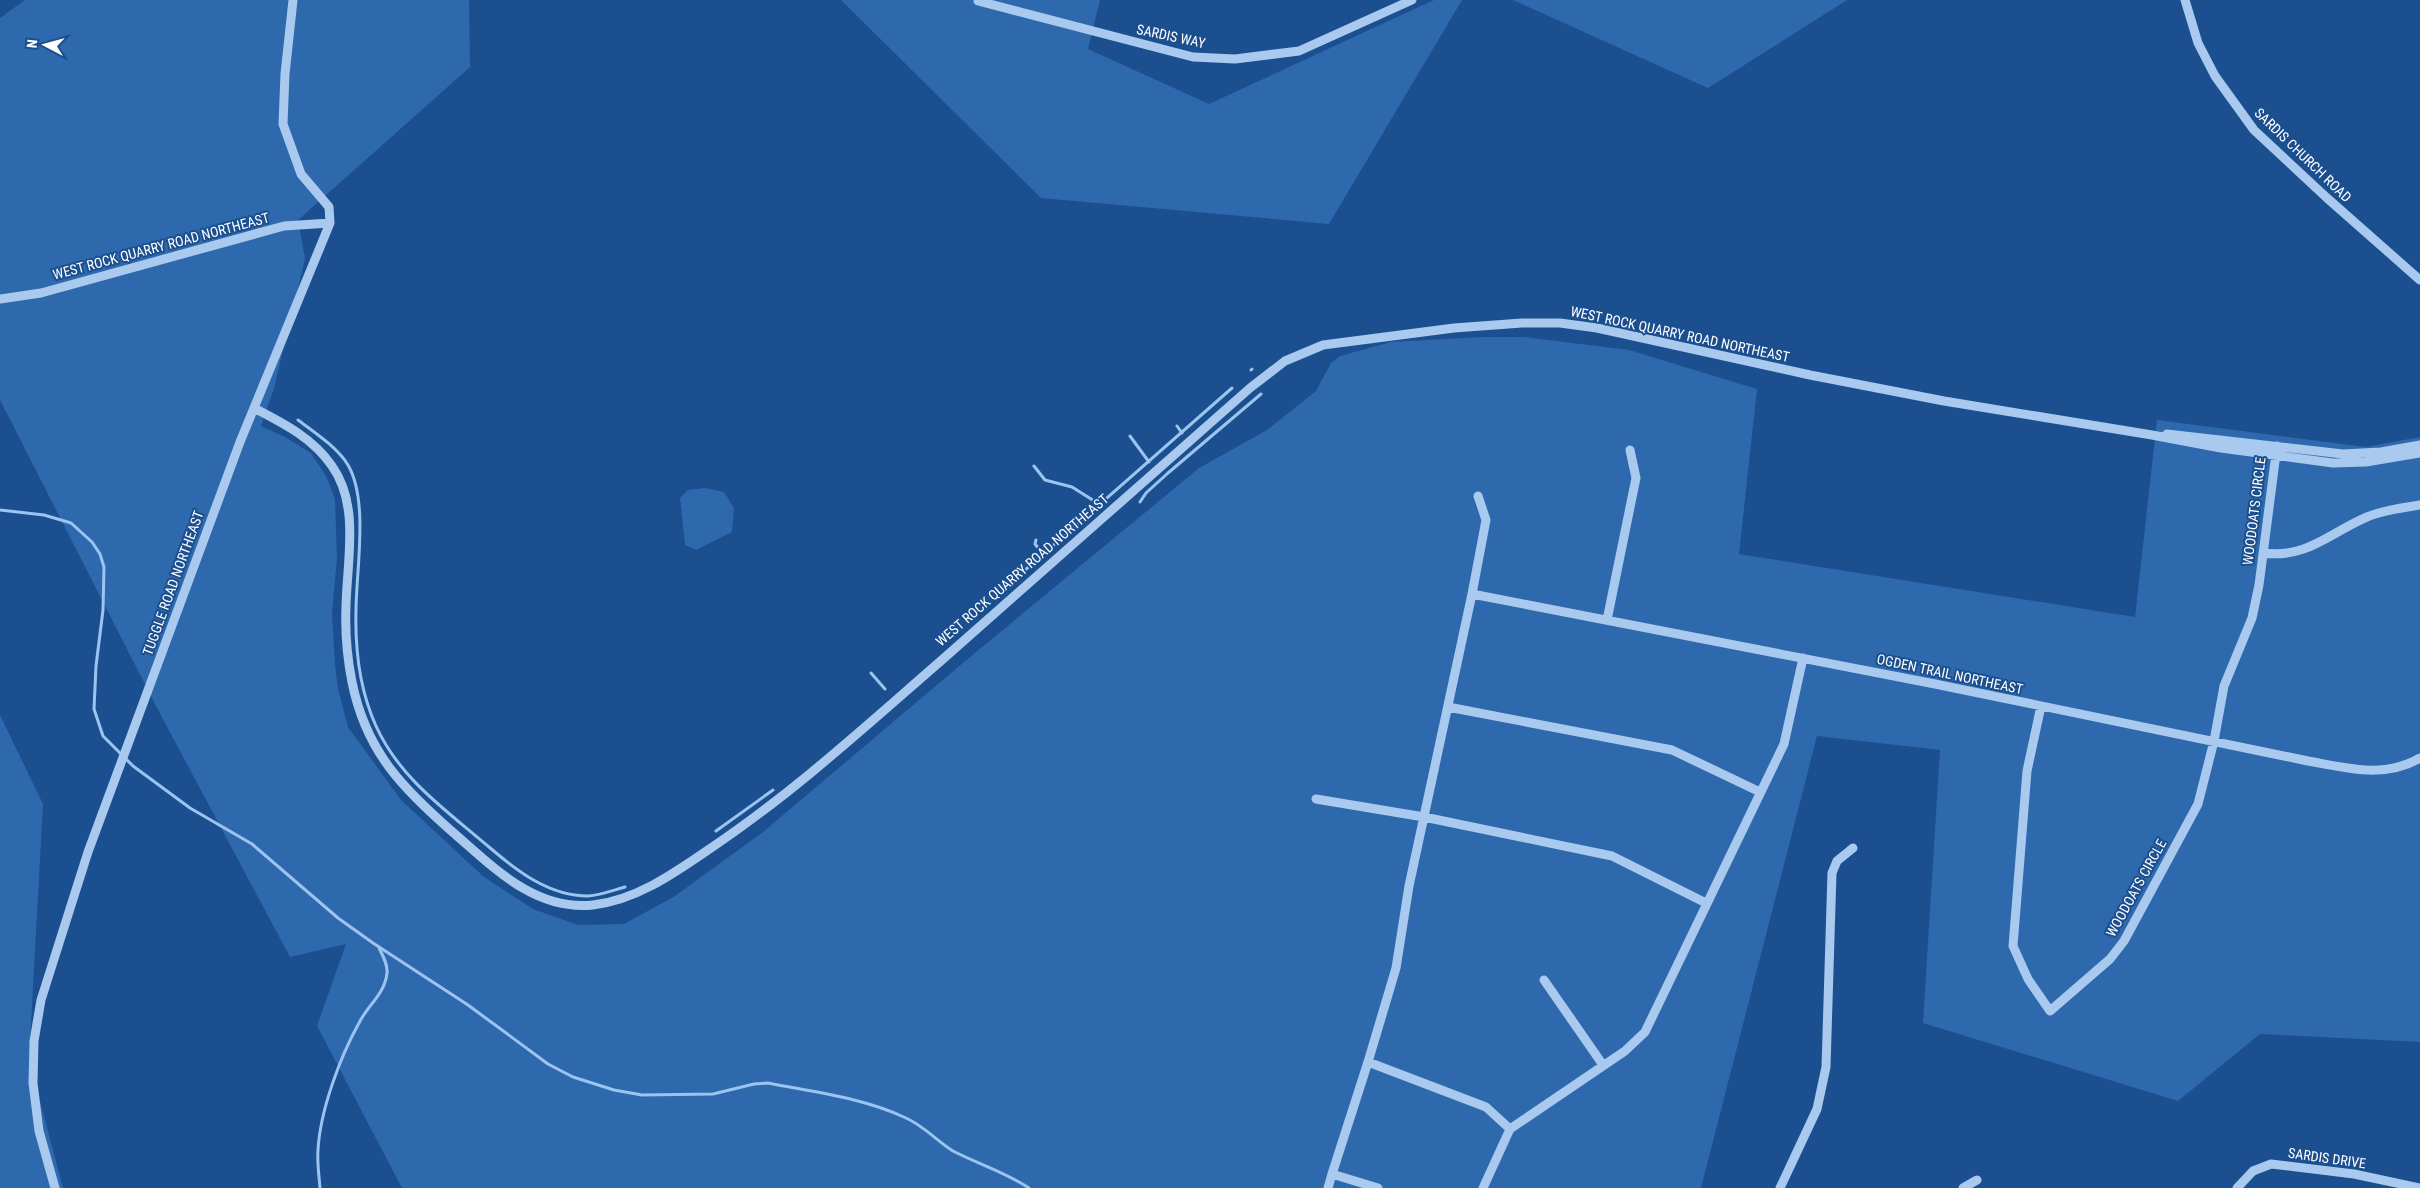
<svg xmlns="http://www.w3.org/2000/svg" width="2420" height="1188" viewBox="0 0 2420 1188" font-family="'Roboto Condensed',sans-serif">
<style>
.green{fill:#2e69ad}
.lines{fill:none;stroke-linecap:round;stroke-linejoin:round}
.stream{stroke:#9cc4f0;stroke-width:3}
.minor{stroke:#a9c9ee;stroke-width:9}
.labels{text-anchor:middle;stroke-width:4;stroke-linejoin:round;paint-order:stroke}
.street-label{font-size:14px;fill:#fff;stroke:#1b4f8f}
</style>
<rect width="100%" height="100%" fill="#1b4f8f"/>
<path class="green" d="M 25,0 L 469,0 L 470,67 L 298,220 L 305,259 L 274,388 L 261,426 L 285,437 L 311,453 L 326,476 L 335,499 L 337,558 L 332,613 L 335,664 L 338,689 L 348,727 L 401,800 L 484,877 L 533,909 L 578,925 L 624,924 L 675,896 L 763,832 L 970,657 L 1199,468 L 1267,430 L 1316,391 L 1331,363 L 1340,356 L 1391,342 L 1481,337 L 1523,337 L 1629,350 L 1757,389 L 1739,554 L 2135,617 L 2157,420 L 2366,447 L 2420,437 L 2420,1042 L 2260,1034 L 2178,1101 L 1923,1023 L 1940,750 L 1817,736 L 1701,1188 L 402,1188 L 317,1026 L 346,944 L 290,957 L 156,706 L 0,400 L 0,18 Z
M 841,0 L 1100,0 L 1088,49 L 1209,104 L 1434,0 L 1462,0 L 1329,224 L 1041,198 Z
M 1513,0 L 1847,0 L 1708,88 Z
M 705,488 L 724,492 L 734,508 L 732,532 L 696,550 L 685,545 L 680,498 L 688,490 Z
M 0,715 L 43,804 L 29,1060 L 63,1188 L 0,1188 Z"/>
<g class="lines">
<path class="stream" d="M 1251,370 L 1252,369
M 298,420 C 314,432 337,447 348,465 C 369,501 356,571 356,611 C 355,650 360,691 376,726 C 400,779 446,810 489,847 C 517,871 549,896 588,896 C 601,895 614,890 625,887
M 1177,426 L 1182,433
M 1130,436 L 1149,462
M 1034,466 L 1045,480 L 1072,487 L 1099,504
M 1140,502 L 1146,493 L 1168,473 L 1261,394
M 0,510 L 44,515 L 71,523 L 92,542 L 100,554 L 104,567 L 103,610 L 96,666 L 94,709 L 103,736 L 133,766 L 190,808 L 252,844 L 338,918 L 373,943 L 468,1005 L 548,1064 L 573,1077 L 614,1090 L 642,1095 L 713,1094 L 754,1084 L 768,1083 C 814,1092 864,1098 906,1118 C 924,1126 937,1141 953,1151 C 978,1164 1005,1172 1029,1188
M 1036,540 L 1035,544 L 1043,554
M 1000,592 L 1232,388
M 871,673 L 885,689
M 716,831 L 773,790
M 320,1188 C 319,1175 317,1162 318,1150 C 320,1111 340,1057 359,1023 C 367,1006 385,994 387,973 C 388,965 383,956 379,948"/>
<path class="minor" d="M 2185,0 L 2198,43 L 2215,76 L 2254,130 L 2327,198 L 2420,280
M 978,1 L 1193,57 L 1235,59 L 1299,51 L 1412,0
M 0,299 L 41,293 L 284,226 L 330,223
M 254,408 C 283,423 313,438 332,466 C 360,505 347,561 346,606 C 345,631 347,657 352,682 C 366,752 403,789 456,835 C 495,869 536,911 593,905 C 636,900 673,874 708,850 C 792,794 867,725 943,659 C 1046,569 1147,478 1250,388 L 1285,361 L 1323,345 L 1454,328 L 1522,323 L 1560,323 L 1597,328 L 1810,375 L 1944,401 L 2152,435 L 2221,448 L 2333,463 L 2366,462 L 2420,453
M 2167,434 L 2343,454 L 2381,452 L 2420,445
M 2263,553 C 2307,559 2329,533 2367,517 C 2383,510 2403,508 2420,505
M 1472,594 L 1935,684 L 2308,761 C 2347,768 2384,779 2420,758
M 1607,620 L 1636,478 L 1630,450
M 2041,706 L 2027,771 L 2013,946 L 2028,979 L 2050,1011 L 2110,959 L 2124,941 L 2198,804 L 2214,741 L 2224,686 L 2252,618 L 2259,585 L 2277,446
M 1448,707 L 1672,750 L 1760,792
M 1316,799 L 1424,817 L 1612,856 L 1706,903
M 1544,980 L 1603,1065
M 1368,1062 L 1396,968 L 1409,886 L 1472,594 L 1486,520 L 1478,496
M 1332,1174 L 1368,1062 L 1486,1107 L 1510,1129
M 55,1188 L 39,1131 L 33,1083 L 34,1041 L 41,1000 L 88,852 L 240,442 L 330,223 L 329,207 L 301,174 L 283,124 L 285,74 L 293,0
M 1328,1188 L 1332,1174 L 1378,1188
M 1483,1188 L 1510,1129 L 1625,1051 L 1645,1032 L 1784,744 L 1803,658
M 1780,1188 L 1817,1109 L 1826,1067 L 1832,873 L 1837,861 L 1853,848
M 1963,1188 L 1977,1180
M 2237,1188 L 2253,1171 L 2271,1164 L 2354,1174 L 2420,1188"/>
</g>
<g class="labels">
<g class="street-label">
<text transform="translate(1171 36) rotate(12)" y="5">SARDIS WAY</text>
<text transform="translate(2303 155) rotate(44)" y="5">SARDIS CHURCH ROAD</text>
<text transform="translate(161 246) rotate(-15)" y="5">WEST ROCK QUARRY ROAD NORTHEAST</text>
<text transform="translate(1680 334) rotate(12)" y="5">WEST ROCK QUARRY ROAD NORTHEAST</text>
<text transform="translate(2254 511) rotate(-83)" y="5">WOODOATS CIRCLE</text>
<text transform="translate(1022 570) rotate(-41)" y="5">WEST ROCK QUARRY ROAD NORTHEAST</text>
<text transform="translate(173 583) rotate(-70)" y="5">TUGGLE ROAD NORTHEAST</text>
<text transform="translate(1950 674) rotate(12)" y="5">OGDEN TRAIL NORTHEAST</text>
<text transform="translate(2136 888) rotate(-61)" y="5">WOODOATS CIRCLE</text>
<text transform="translate(2327 1158) rotate(8)" y="5">SARDIS DRIVE</text>
</g>
</g>
<g transform="translate(45 45) rotate(276)" stroke="#1b4f8f" stroke-width="4" paint-order="stroke">
<path d="M0-4L9 19L0 12L-9 19Z" fill="#ffffff"/>
<text y="-8" font-size="14" font-weight="bold" text-anchor="middle" fill="#ffffff">N</text>
</g>
</svg>
